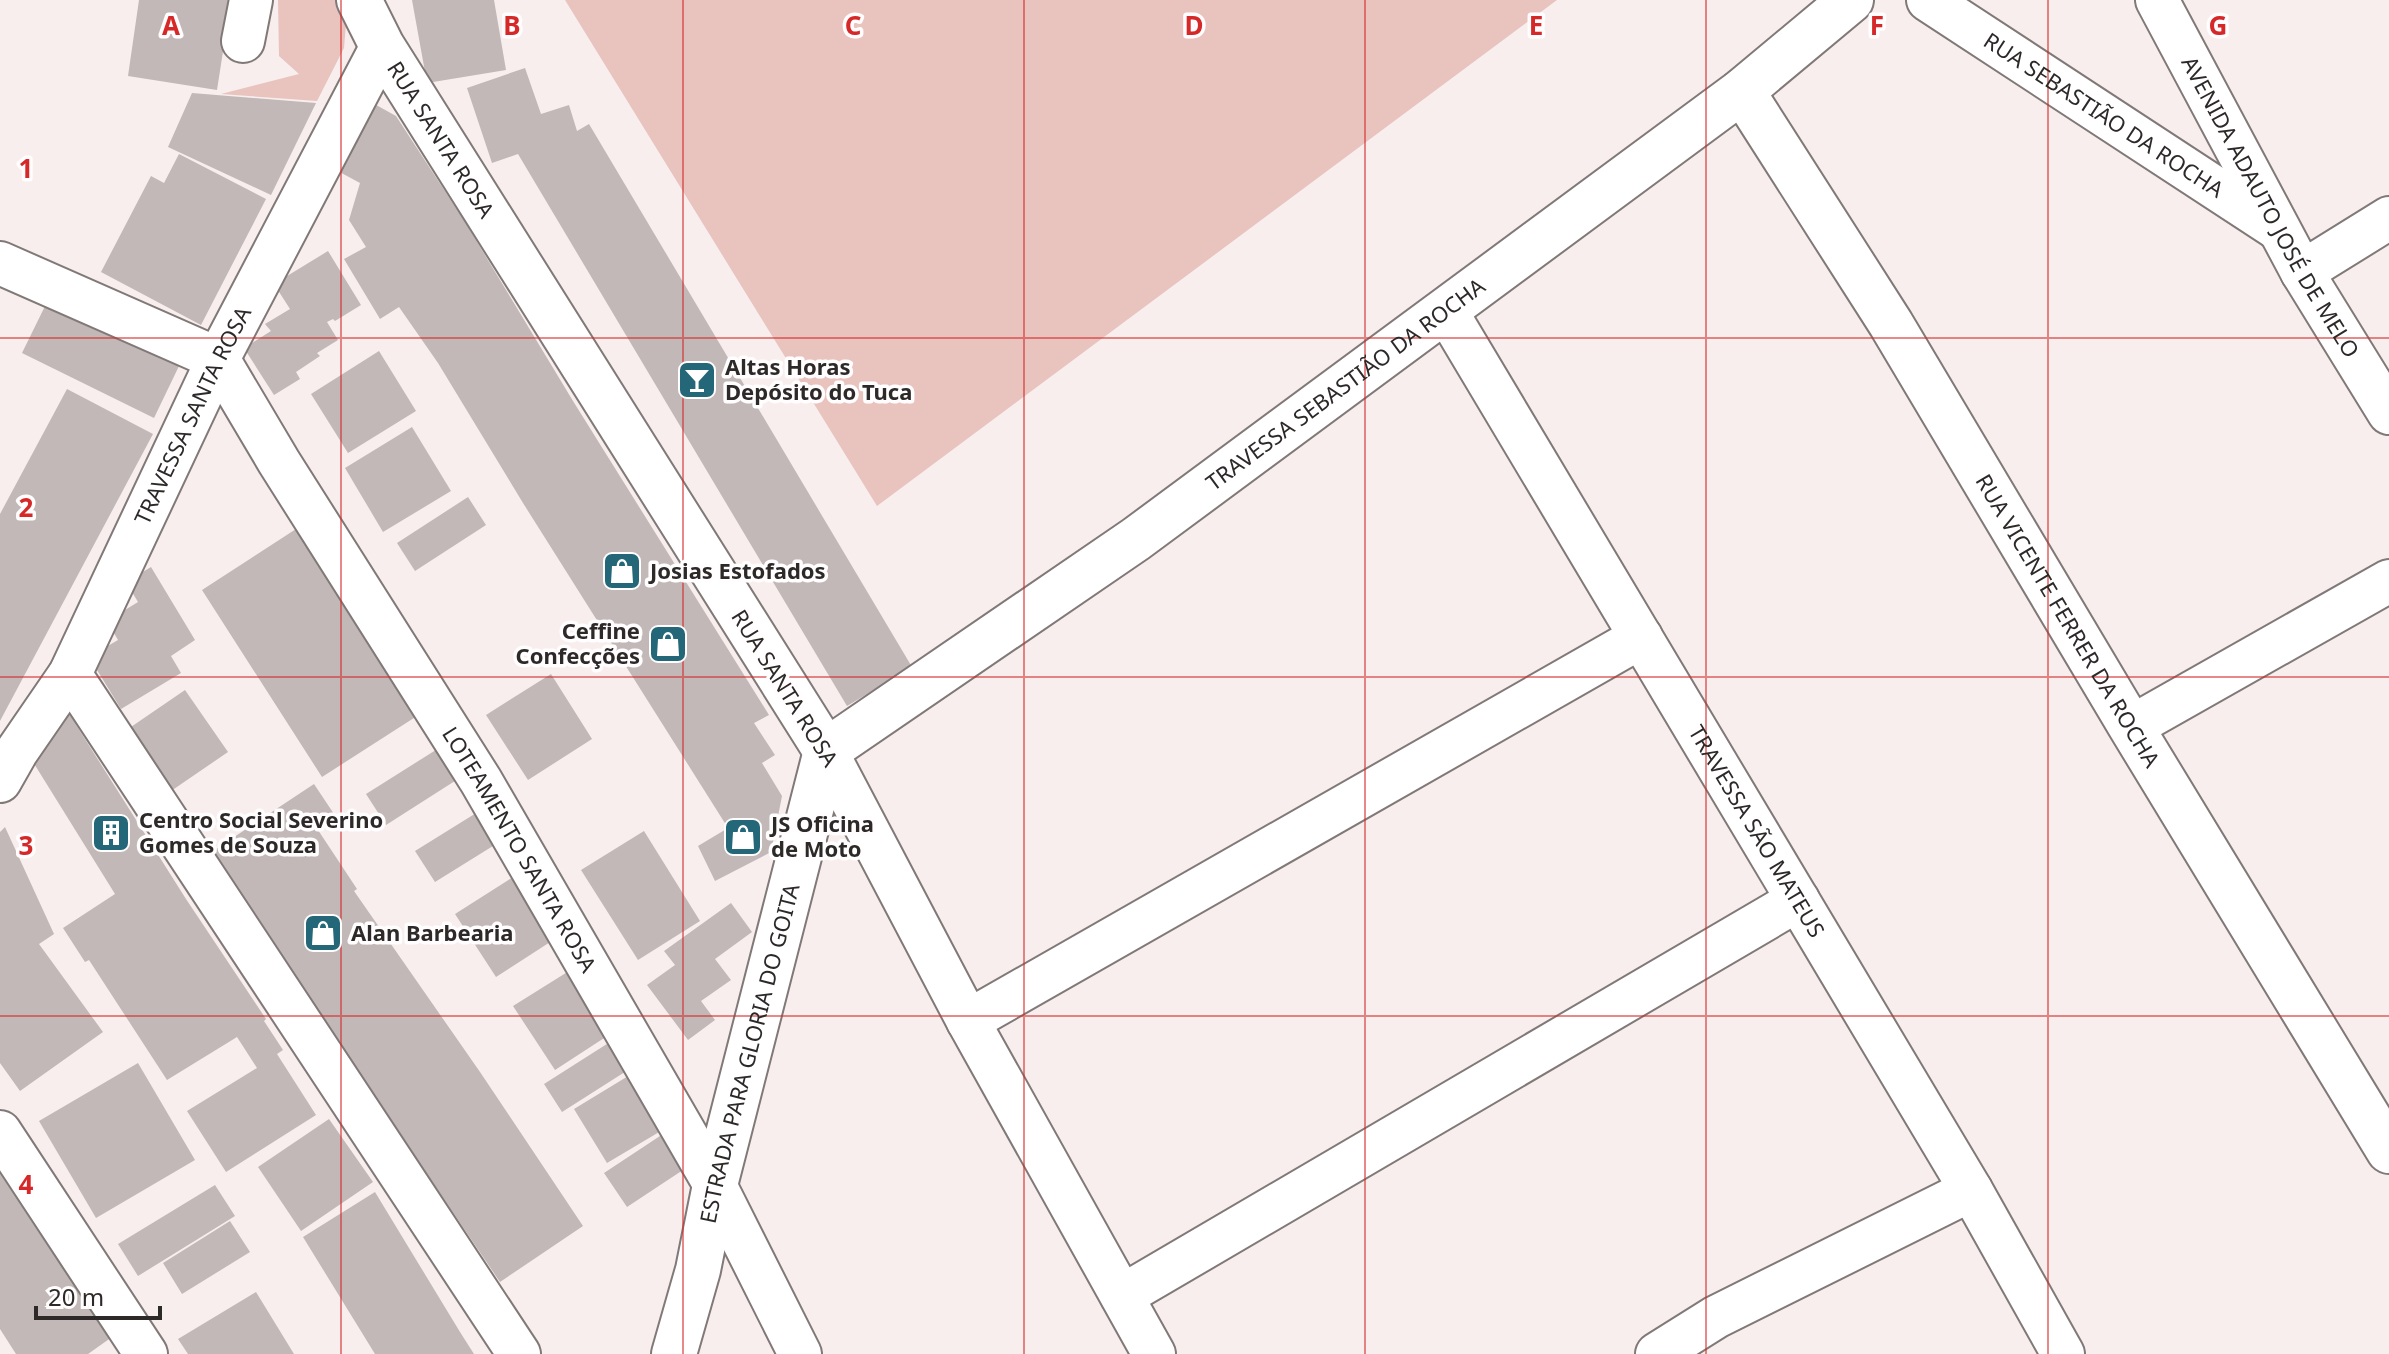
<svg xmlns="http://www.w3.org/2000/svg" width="2389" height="1354" viewBox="0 0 2389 1354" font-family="'Noto Sans',sans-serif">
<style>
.green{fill:#e9c3be}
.building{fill:#c1b8b7}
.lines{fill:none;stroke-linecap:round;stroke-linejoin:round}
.street-casing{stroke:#817978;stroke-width:46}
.secondary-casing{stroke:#817978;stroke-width:48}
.street{stroke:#fff;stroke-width:42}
.secondary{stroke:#fff;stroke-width:44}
.grid{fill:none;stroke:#d62828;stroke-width:2;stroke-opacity:0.55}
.labels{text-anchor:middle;stroke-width:7;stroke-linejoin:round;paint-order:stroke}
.street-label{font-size:22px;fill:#2d2929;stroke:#fffdfd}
.poi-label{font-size:22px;font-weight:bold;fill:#2d2929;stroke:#fffdfd;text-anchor:start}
.grid-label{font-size:26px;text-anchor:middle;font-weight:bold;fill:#d62828;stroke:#fffdfd;stroke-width:7;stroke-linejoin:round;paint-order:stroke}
</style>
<rect width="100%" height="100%" fill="#f7eeed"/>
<path class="green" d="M 278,0 L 348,0 L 344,48 L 317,101 L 221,94 L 299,74 L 279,56 Z
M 565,0 L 1557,0 L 877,506 Z"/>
<path class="building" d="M 139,0 L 231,0 L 217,90 L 128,76 Z
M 412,0 L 494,0 L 506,70 L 427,83 Z
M 525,68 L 541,114 L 569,105 L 577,131 L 589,124 L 912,667 L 847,706 L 518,154 L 492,163 L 467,88 Z
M 192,93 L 316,103 L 271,195 L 168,147 Z
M 369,101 L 396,116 L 465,222 L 573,401 L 769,715 L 754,723 L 775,755 L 762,763 L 782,796 L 771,852 L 715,881 L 698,846 L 728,828 L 523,503 L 438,363 L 399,307 L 380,319 L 344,259 L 366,247 L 349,220 L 360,183 L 334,169 Z
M 179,154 L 266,199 L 201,325 L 101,272 L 151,176 L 164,183 Z
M 328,251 L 361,305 L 335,321 L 333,319 L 327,322 L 338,340 L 317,353 L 320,356 L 296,372 L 300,379 L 274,395 L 244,348 L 271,331 L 265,324 L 290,309 L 274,284 Z
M 47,302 L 179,366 L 154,418 L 22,353 Z
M 379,351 L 416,411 L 348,453 L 311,394 Z
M 67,389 L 153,434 L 0,721 L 0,514 Z
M 412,427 L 451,491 L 383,532 L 345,468 Z
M 468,497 L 486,525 L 415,571 L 397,543 Z
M 296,529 L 417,716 L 322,777 L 202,590 Z
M 151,567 L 195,640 L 171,656 L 181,673 L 121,709 L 89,657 L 118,640 L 107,621 L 138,602 L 126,582 Z
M 551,674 L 592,739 L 528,780 L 486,715 Z
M 185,690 L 228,752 L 171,791 L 128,729 Z
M 66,709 L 186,899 L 266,1019 L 264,1021 L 283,1050 L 277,1054 L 316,1115 L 226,1172 L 187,1111 L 257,1068 L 237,1037 L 167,1080 L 89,960 L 85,962 L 63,928 L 115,894 L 33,762 Z
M 439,748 L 458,779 L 386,825 L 366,794 Z
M 314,784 L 336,817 L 318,830 L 357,889 L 354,891 L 480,1072 L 583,1226 L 500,1282 L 210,853 Z
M 481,810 L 501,841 L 435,882 L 415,851 Z
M 5,827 L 54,934 L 39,944 L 103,1032 L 20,1091 L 0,1063 L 0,832 Z
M 644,831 L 700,921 L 638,960 L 581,870 Z
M 521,872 L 561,935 L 496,977 L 455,914 Z
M 731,903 L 752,932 L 715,959 L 731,980 L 701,1001 L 715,1020 L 688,1040 L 647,985 L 675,965 L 664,951 Z
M 577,966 L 618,1029 L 555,1070 L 513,1006 Z
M 621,1035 L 639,1063 L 562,1112 L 544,1084 Z
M 138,1063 L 195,1160 L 96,1218 L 39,1121 Z
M 643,1067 L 676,1122 L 607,1163 L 574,1109 Z
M 329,1119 L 373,1182 L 301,1231 L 258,1167 Z
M 663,1134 L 686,1168 L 627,1207 L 604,1173 Z
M 0,1169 L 112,1337 L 88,1354 L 16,1354 L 0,1329 Z
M 215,1185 L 235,1216 L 138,1276 L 118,1244 Z
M 375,1192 L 460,1332 L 474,1354 L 375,1354 L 303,1237 Z
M 230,1221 L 250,1252 L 182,1294 L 163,1263 Z
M 256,1292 L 294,1354 L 188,1354 L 178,1339 Z"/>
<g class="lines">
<defs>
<g id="street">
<path id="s1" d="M 1928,0 L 2278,229"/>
<path id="s2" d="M 2157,0 L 2302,272 L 2389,413"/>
<path d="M 243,41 L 251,0"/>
<path id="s3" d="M 0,263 L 218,359 L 279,462 L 481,781 L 715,1185 L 800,1354"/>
<path d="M 2302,272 L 2389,218"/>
<path id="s4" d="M 1446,311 L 1971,1190 L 2063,1354"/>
<path d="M 70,674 L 519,1354"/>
<path d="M 2131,727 L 2389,581"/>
<path d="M 826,751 L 968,1021 L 1154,1354"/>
<path id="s5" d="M 0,781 L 17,751 L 70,674 L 218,359 L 382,46"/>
<path d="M 968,1021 L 1641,637"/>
<path d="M 0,1132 L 146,1354"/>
<path d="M 1122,1296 L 1798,900"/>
<path d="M 1657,1354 L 1716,1317 L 1971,1190"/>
</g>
<g id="secondary">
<path id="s6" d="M 359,0 L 382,46 L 826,751"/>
<path id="s7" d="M 1742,91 L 1891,324 L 2131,727 L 2389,1151"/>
<path id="s8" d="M 826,751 L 1136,539 L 1742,91 L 1851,0"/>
<path id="s9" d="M 674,1354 L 698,1270 L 715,1185 L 826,751"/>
</g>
</defs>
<use href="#street" class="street-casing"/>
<use href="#secondary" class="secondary-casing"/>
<use href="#street" class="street"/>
<use href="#secondary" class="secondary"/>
</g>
<path class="grid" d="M 341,0 L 341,1354M 683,0 L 683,1354M 1024,0 L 1024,1354M 1365,0 L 1365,1354M 1706,0 L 1706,1354M 2048,0 L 2048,1354M 0,338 L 2389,338M 0,677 L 2389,677M 0,1016 L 2389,1016"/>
<defs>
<symbol id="bar-square" viewBox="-11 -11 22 22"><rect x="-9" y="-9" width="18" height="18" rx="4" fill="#236778" stroke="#fffdfd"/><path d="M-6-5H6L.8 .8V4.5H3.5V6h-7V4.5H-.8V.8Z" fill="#fff"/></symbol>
<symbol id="shop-square" viewBox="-11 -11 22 22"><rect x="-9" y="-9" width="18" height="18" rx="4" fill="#236778" stroke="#fffdfd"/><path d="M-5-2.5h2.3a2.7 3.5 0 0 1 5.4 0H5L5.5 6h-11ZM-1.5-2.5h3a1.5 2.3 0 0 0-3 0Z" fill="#fff"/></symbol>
<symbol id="building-square" viewBox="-11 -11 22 22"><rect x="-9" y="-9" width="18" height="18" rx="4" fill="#236778" stroke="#fffdfd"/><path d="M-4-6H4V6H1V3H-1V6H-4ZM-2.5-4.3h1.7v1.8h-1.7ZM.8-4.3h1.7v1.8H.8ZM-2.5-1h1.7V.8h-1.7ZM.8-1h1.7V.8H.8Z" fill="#fff"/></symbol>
</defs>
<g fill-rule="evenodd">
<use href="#bar-square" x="675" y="358" width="44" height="44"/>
<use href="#shop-square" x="600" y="549" width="44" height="44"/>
<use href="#shop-square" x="646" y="622" width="44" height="44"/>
<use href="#building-square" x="89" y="811" width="44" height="44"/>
<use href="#shop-square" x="721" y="815" width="44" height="44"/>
<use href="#shop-square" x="301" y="911" width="44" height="44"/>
</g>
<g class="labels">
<g class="street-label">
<text dy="8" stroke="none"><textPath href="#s1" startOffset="210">RUA SEBASTIÃO DA ROCHA</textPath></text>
<text dy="8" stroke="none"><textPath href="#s6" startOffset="162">RUA SANTA ROSA</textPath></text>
<text dy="8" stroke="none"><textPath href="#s2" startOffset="236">AVENIDA ADAUTO JOSÉ DE MELO</textPath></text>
<text dy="8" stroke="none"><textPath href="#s8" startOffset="636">TRAVESSA SEBASTIÃO DA ROCHA</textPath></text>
<text dy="8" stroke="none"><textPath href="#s5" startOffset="414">TRAVESSA SANTA ROSA</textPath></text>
<text dy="8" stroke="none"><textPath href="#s7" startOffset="622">RUA VICENTE FERRER DA ROCHA</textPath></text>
<text transform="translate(785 688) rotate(58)" y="8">RUA SANTA ROSA</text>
<text dy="8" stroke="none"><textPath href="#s4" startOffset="606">TRAVESSA SÃO MATEUS</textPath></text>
<text dy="8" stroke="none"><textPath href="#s3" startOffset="814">LOTEAMENTO SANTA ROSA</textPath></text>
<text dy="8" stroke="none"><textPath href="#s9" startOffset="310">ESTRADA PARA GLORIA DO GOITA</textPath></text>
</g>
<g class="poi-label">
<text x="725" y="375">Altas Horas<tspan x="725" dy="25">Depósito do Tuca</tspan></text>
<text x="650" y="579">Josias Estofados</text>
<text x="640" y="639" text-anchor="end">Ceffine<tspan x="640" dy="25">Confecções</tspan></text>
<text x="139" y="828">Centro Social Severino<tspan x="139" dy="25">Gomes de Souza</tspan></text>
<text x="771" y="832">JS Oficina<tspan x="771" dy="25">de Moto</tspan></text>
<text x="351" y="941">Alan Barbearia</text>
</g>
</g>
<g class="grid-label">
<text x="171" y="35">A</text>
<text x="512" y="35">B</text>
<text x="853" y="35">C</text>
<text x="1194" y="35">D</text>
<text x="1536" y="35">E</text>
<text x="1877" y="35">F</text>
<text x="2218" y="35">G</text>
<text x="26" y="178">1</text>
<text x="26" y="517">2</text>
<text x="26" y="855">3</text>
<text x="26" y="1194">4</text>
</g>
<path d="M36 1306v12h124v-12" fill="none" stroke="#2d2929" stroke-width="4"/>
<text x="48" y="1306" font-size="24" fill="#2d2929" stroke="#fffdfd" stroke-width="6" paint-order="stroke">20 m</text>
</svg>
